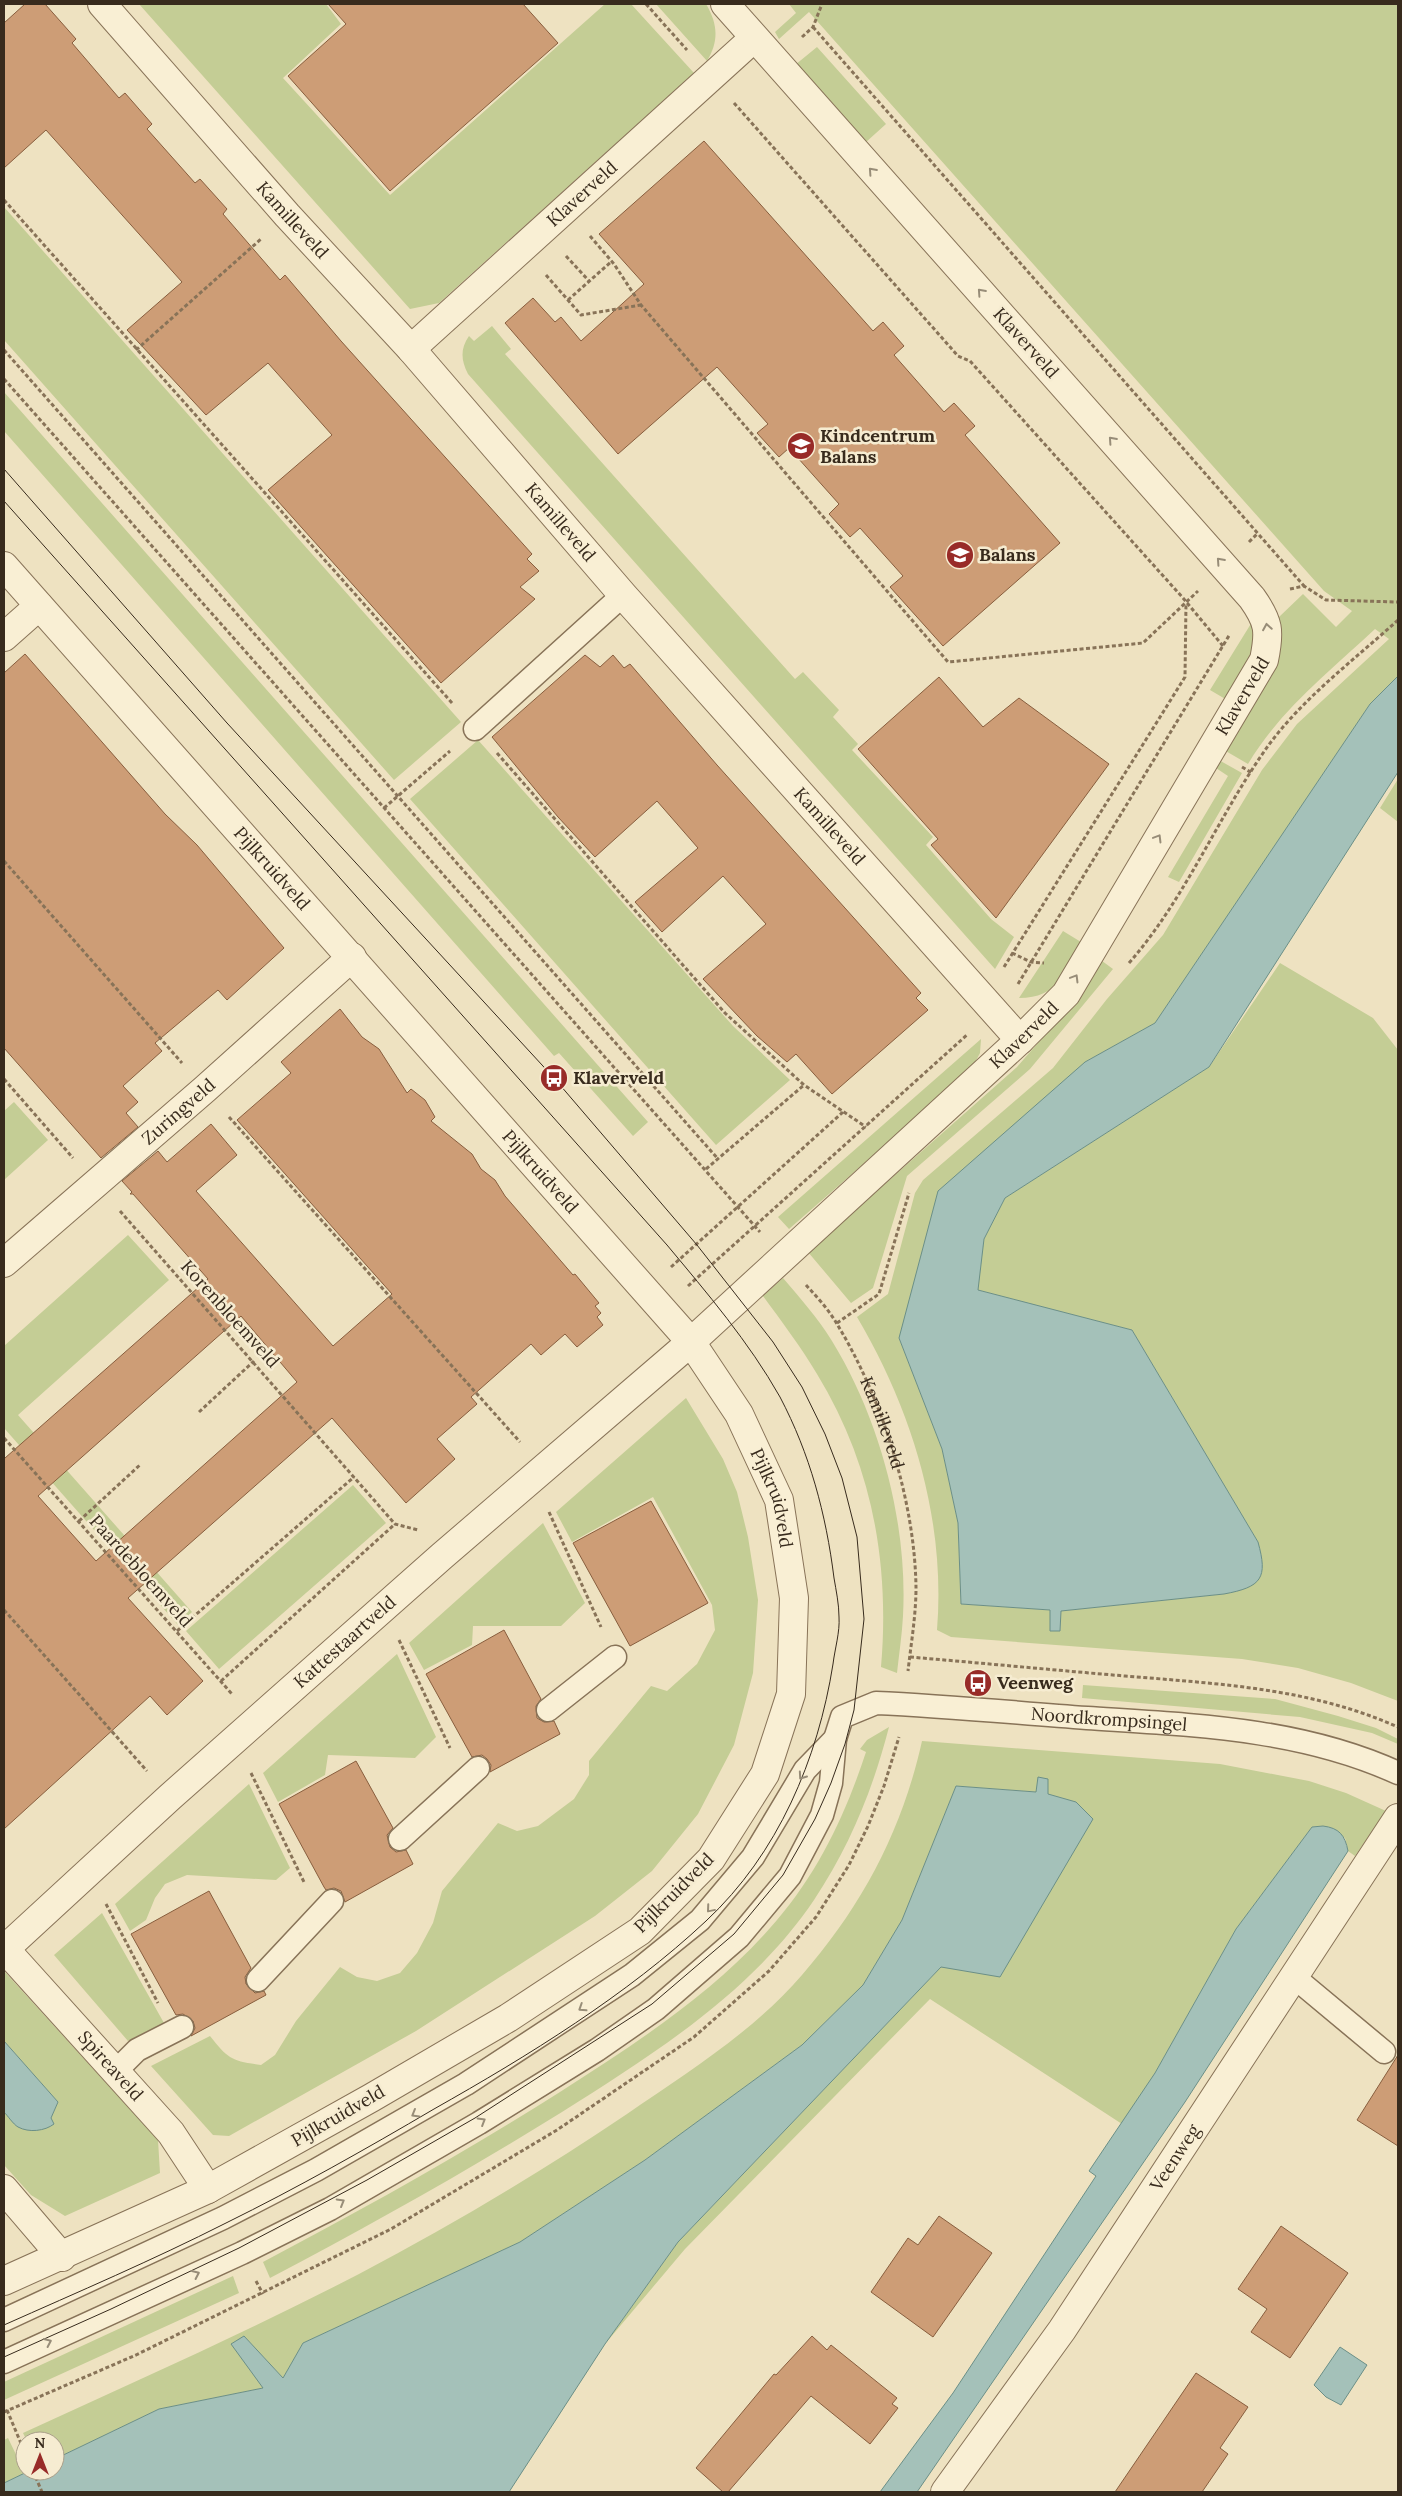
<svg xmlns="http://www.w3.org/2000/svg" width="1402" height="2496" viewBox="0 0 1402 2496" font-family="Lora,serif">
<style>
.green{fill:#c4cd95}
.water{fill:#a4c1b9;stroke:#6b8f87}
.building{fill:#cd9d76;stroke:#885e3e;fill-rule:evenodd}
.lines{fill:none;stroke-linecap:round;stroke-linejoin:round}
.lane-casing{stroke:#887358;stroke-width:25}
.street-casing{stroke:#887358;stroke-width:30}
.path{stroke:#887358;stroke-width:3;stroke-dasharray:4 2.5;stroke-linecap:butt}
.lane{stroke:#f9efd4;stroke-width:22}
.street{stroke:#f9efd4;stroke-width:28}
.tram{stroke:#382b1d;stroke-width:1}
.oneway{stroke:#988d78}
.labels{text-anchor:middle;stroke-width:5;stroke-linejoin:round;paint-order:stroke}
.street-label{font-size:18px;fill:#382b1d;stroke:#f6ecd1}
.poi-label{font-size:18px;font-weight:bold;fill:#382b1d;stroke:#f6ecd1;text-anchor:start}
</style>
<rect width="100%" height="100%" fill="#eee2c1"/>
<path class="green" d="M 139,4 L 326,4 L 341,24 L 283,78 L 390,195 L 605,4 L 631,4 L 694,73 L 439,303 L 410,309 Z
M 656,4 L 706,4 C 718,24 719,41 707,61 Z
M 789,4 L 1398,4 L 1398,676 L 1370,704 L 1155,1023 L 1085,1062 L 899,1338 L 942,1449 L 958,1523 L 961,1604 L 1050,1610 L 1060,1631 L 1061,1611 L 1224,1594 L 1258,1542 L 1132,1330 L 977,1290 L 984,1239 L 1005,1198 L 1209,1067 L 1280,963 L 1373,1018 L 1398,1050 L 1398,1701 L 1351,1683 L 1298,1668 L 1242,1659 L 951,1637 L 937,1630 C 946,1520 912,1410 857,1317 L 888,1294 L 915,1193 L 923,1180 L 1053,1068 L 1107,999 L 1163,935 L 1262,770 L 1297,724 L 1389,639 L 1375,629 C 1330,671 1280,710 1248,764 L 1224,750 L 1280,634 L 1279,617 L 1303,594 L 1336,627 L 1352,611 L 1324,591 L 809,12 L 779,39 L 775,32 L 796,13 Z
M 817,47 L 886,124 L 865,143 L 795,65 Z
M 4,207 L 461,722 L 394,780 L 4,340 Z
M 492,326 L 511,349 L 505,354 L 795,679 L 803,672 L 839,710 L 833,717 L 858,744 L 852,750 L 933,837 L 926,845 L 991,919 L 1014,937 L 995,969 L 468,374 C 461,360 460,349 469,336 L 474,341 Z
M 4,392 L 648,1122 L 633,1136 L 559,1053 L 554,1056 L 4,431 Z
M 1252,622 L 1256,648 L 1227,700 L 1210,690 Z
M 478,740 L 733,1026 L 790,1080 L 716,1145 L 410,799 Z
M 1217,759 L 1242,773 L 1179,882 L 1168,877 L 1228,776 L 1213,766 Z
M 1398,779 L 1398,822 L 1380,808 Z
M 1063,931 L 1081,942 C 1063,973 1059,998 1019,998 Z
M 1098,958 L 1113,969 L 1030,1069 L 907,1176 L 873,1288 L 851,1303 L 808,1252 L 1017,1067 L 1050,1029 Z
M 981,1039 L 980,1053 L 971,1070 L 789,1229 L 778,1217 Z
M 14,1102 L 48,1140 L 4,1180 L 4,1111 Z
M 128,1235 L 169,1280 L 18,1415 L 192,1612 L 178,1625 L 4,1428 L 4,1346 Z
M 783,1278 C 800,1298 818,1318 832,1341 C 880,1419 908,1524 903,1616 C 902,1635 899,1654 897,1673 L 881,1667 C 890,1563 872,1464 817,1374 C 801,1347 782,1322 763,1296 Z
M 686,1398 L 723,1459 L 737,1492 L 748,1537 L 758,1600 L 753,1673 L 734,1745 L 698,1814 L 652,1871 L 595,1916 L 416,2031 L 229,2136 L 213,2135 L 151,2066 L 210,2036 C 228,2059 232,2061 261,2065 L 275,2055 L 296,2021 L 340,1967 L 357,1977 L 377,1981 L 400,1973 L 417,1953 L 433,1923 L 442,1891 L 498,1823 L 517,1831 L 538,1826 L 574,1799 L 589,1775 L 589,1761 L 651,1686 L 667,1691 L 697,1664 L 715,1630 L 712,1605 L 653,1497 L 572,1542 L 556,1512 Z
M 353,1485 L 386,1523 L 219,1669 L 186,1631 Z
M 543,1523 L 585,1603 L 561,1626 L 473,1626 L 472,1645 L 424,1670 L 409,1643 Z
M 397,1654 L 436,1737 L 415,1758 L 328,1755 L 325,1775 L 278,1802 L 263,1773 Z
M 1083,1685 L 1275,1699 L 1338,1716 L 1376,1728 L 1398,1739 L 1398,1744 L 1372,1733 L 1300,1717 L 1082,1698 Z
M 889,1727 C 873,1789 850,1846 814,1900 C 752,1992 654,2054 562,2112 C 467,2171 369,2226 270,2278 L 263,2262 C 364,2209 464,2153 560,2092 C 638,2042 717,1991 777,1920 C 819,1871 846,1813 866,1752 L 860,1749 L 867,1740 Z
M 922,1741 L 1220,1764 L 1309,1781 L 1346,1793 L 1386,1811 L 1355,1856 L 1348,1851 L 1345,1838 L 1323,1826 L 1312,1827 L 1236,1929 L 1155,2073 L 1122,2124 L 930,1999 L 685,2249 L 605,2344 L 678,2242 L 941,1967 L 1076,1802 L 1047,1794 L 1048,1779 L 1036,1792 L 956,1786 L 902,1920 L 863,1985 L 802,2045 L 645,2160 L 520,2242 L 303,2343 L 283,2378 L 244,2336 L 263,2388 L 159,2409 L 55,2459 L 55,2441 L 27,2441 L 23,2433 C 136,2381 249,2331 359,2274 C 451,2226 541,2172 627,2114 C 688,2072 754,2031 802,1975 C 862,1906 902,1831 922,1741 Z
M 249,1784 L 290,1868 L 276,1880 L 187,1875 L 165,1884 L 155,1898 L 146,1920 L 130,1931 L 115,1904 Z
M 102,1913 L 164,2023 L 128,2041 L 54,1955 Z
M 4,1971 L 158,2140 L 160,2173 L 65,2216 L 31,2195 L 4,2165 L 4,2111 L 51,2118 L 58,2102 L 4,2041 Z
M 233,2276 L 239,2293 L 4,2400 L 4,2382 Z
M 8,2438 L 25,2473 L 4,2483 L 4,2440 Z"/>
<path class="water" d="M 1398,676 L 1398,772 L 1209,1067 L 1005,1198 L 984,1239 L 978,1290 L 1132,1330 L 1258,1542 C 1268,1578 1262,1587 1224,1594 L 1061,1611 L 1060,1631 L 1050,1631 L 1050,1610 L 961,1604 L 958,1523 L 942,1449 L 899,1338 L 938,1191 L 1085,1062 L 1155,1023 L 1370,704 Z
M 1038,1777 L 1048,1779 L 1048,1794 L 1076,1802 L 1093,1819 L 1000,1977 L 941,1967 L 678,2242 L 605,2344 L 509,2492 L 4,2492 L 4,2483 L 29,2471 L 55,2471 L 55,2459 L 159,2409 L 263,2388 L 231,2344 L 244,2336 L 283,2378 L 303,2343 L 520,2242 L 645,2160 L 802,2045 L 863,1985 L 902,1920 L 956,1786 L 1036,1792 Z
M 1323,1826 C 1339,1828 1345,1835 1348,1851 L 1185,2102 L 917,2492 L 880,2492 L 953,2393 L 1096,2176 L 1089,2171 L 1155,2073 L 1236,1929 L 1312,1827 Z
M 4,2041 L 58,2102 L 51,2118 L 54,2124 C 45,2131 29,2133 18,2127 C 13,2124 8,2116 4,2112 Z
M 1340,2347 L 1367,2365 L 1341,2405 L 1326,2397 L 1314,2385 Z"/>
<path class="building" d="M 25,4 L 45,4 L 76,39 L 72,43 L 119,98 L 125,93 L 152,124 L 147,129 L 195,183 L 200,179 L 227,209 L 223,214 L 280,280 L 285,275 L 341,341 L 532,554 L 527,559 L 539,571 L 520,587 L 535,599 L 441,683 L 268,490 L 332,435 L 268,363 L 206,415 L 127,330 L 182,282 L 46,130 L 4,168 L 4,23 Z
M 328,4 L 523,4 L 558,43 L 390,191 L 288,76 L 346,24 Z
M 704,141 L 873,331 L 883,322 L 904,346 L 894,355 L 944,412 L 954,403 L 975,426 L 965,435 L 1060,543 L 943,646 L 890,587 L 903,576 L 860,528 L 850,537 L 829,514 L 839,504 L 789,448 L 779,457 L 757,433 L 768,424 L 717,367 L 618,454 L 505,323 L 533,298 L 555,322 L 561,317 L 581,341 L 644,284 L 599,234 Z
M 25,654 L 165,814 L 197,845 L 284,948 L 227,1000 L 218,990 L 155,1043 L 162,1051 L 123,1086 L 138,1102 L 126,1113 L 138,1127 L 101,1158 L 4,1048 L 4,673 Z
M 585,655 L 600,667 L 613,655 L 624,668 L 630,664 L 717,765 L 921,993 L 916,998 L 928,1010 L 832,1094 L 796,1054 L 787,1062 L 757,1036 L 703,979 L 766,924 L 723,876 L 662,932 L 635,902 L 698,848 L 657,801 L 595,857 L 558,817 L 492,737 Z
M 939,677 L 983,727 L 1019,698 L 1109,764 L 996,918 L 931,845 L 938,839 L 858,749 Z
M 340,1009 L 362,1037 L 379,1049 L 407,1093 L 411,1089 L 425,1100 L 435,1117 L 431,1121 L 472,1154 L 481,1169 L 495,1180 L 505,1196 L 573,1275 L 575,1274 L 599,1303 L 595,1306 L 601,1313 L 597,1317 L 603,1325 L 577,1347 L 565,1334 L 541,1355 L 531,1344 L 471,1397 L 477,1404 L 437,1439 L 455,1459 L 406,1503 L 332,1418 L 128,1598 L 203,1681 L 167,1715 L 150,1696 L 4,1829 L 4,1457 L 5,1458 L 208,1279 L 133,1194 L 130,1194 L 132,1192 L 122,1181 L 158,1151 L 167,1162 L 211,1124 L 237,1155 L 196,1191 L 333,1346 L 392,1294 L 237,1120 L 291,1073 L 281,1062 ZM 241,1316 L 297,1382 L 96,1561 L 38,1496 Z
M 651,1501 L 708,1603 L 630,1646 L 573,1543 Z
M 504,1630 L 541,1699 L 536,1706 L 537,1718 L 544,1722 L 554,1721 L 560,1734 L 490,1772 L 491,1765 L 487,1759 L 482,1755 L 472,1757 L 426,1674 Z
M 356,1761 L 393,1828 L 387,1835 L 390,1847 L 396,1852 L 406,1850 L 413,1864 L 345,1902 L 341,1891 L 334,1888 L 326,1890 L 324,1887 L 279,1804 Z
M 209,1891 L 251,1968 L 245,1977 L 246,1984 L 255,1993 L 264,1991 L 266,1995 L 191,2036 L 195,2028 L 193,2021 L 183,2014 L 176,2015 L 131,1934 Z
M 1398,2055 L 1398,2146 L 1357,2120 Z
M 939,2216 L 992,2253 L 933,2337 L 871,2292 L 908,2238 L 918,2245 Z
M 1281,2226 L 1348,2273 L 1290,2358 L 1251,2332 L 1267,2309 L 1238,2289 Z
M 812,2336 L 827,2350 L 831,2345 L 897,2398 L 892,2404 L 898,2408 L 870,2444 L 811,2396 L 728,2492 L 723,2492 L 696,2468 L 774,2374 L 776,2375 Z
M 1196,2373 L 1248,2407 L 1220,2448 L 1228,2454 L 1202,2492 L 1115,2492 Z"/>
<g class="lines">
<defs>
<g id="lane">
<path d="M 475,729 L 623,595"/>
<path d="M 548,1710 L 615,1657"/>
<path d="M 400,1839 L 478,1768"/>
<path d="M 1294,1977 L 1384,2052"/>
<path d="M 258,1980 L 332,1901"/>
<path d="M 115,2072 L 137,2050 L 182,2027"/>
<path d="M 4,2320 L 223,2218 L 316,2170 L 466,2084 L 632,1975 L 700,1920 L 753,1857 L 805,1770 L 835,1739"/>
<path id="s2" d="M 4,2362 L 242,2253 L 330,2209 L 479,2123 L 597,2050 L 656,2009 L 739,1937 L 790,1876 L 822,1815 L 831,1783 L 835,1739 L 842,1717 L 876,1703 C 946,1706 1017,1713 1087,1718 C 1193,1725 1300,1728 1398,1773"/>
</g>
<g id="street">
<path id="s3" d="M 102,4 L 287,215 L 411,349 L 623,595 L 1020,1040"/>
<path id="s4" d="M 411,349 L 754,38"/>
<path id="s5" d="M 4,566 L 691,1342 L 739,1414 L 779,1500 L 794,1598 L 791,1694 L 765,1774 L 711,1859 L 640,1931 L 508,2018 L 371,2098 L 208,2189 L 4,2281"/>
<path d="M 4,637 L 39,606"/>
<path id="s6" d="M 4,1263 L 205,1089 L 352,957"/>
<path id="s7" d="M 4,1948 L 171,2133 L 208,2189"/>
<path id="s8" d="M 5,1949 L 170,1797 L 442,1556 L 691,1342 L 1020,1040 L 1066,994 L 1264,660 C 1270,631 1269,622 1252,598 L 725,4"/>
<path d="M 4,2189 L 62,2257"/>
<path id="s9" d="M 945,2492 L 1062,2330 L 1398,1818"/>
</g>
</defs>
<use href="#lane" class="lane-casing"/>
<use href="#street" class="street-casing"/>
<g class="path">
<path d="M 646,4 L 687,50"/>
<path d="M 813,27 L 1304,586"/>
<path d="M 802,37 L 813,27 L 822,4"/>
<path d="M 734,103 L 958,356 L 970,361 L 1183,598 L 1223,646"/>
<path d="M 4,200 L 453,704"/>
<path d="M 590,236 L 614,264 L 641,305 L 948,662 L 1143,643 L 1198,591"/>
<path d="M 566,256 L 589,281"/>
<path d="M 546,275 L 581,315 L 641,305"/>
<path d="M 568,300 L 612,261"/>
<path d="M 4,350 L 718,1159"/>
<path d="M 136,350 L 261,239"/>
<path d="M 4,379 L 760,1232"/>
<path d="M 1249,542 L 1258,533"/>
<path d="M 1290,589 L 1304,586 L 1326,600 L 1398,602"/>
<path d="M 497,753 L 725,1013 L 804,1085 L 866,1127"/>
<path d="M 1242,767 L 1252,773"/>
<path d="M 384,808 L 450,751"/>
<path d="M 4,861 L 182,1063"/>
<path d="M 1012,953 L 1031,962 L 1044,963"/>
<path d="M 1129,963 C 1186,898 1218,816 1268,746 C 1303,698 1354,660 1398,620"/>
<path d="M 1004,967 L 1185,677 L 1186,603"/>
<path d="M 1018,984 L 1230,634"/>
<path d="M 4,1079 L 73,1158"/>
<path d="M 229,1117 L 520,1442"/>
<path d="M 706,1169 L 804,1085"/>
<path d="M 120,1211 L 395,1524 L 418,1530"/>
<path d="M 671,1267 L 843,1112"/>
<path id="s1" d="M 806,1285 C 817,1297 829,1310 837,1324 C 882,1398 915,1501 916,1588 C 916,1615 911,1644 908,1671"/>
<path d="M 688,1286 L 968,1034"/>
<path d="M 837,1323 L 879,1294 L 909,1193"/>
<path d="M 199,1412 L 254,1361"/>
<path d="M 4,1438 L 232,1694"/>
<path d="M 549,1512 L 601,1627"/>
<path d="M 79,1521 L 141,1464"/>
<path d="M 4,1610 L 147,1771"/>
<path d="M 177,1631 L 354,1477"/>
<path d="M 399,1640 L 450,1748"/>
<path d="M 910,1657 C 981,1663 1053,1670 1125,1676 C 1220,1684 1310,1688 1398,1727"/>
<path d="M 221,1681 L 395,1524"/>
<path d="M 251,1773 L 304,1882"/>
<path d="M 106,1904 L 158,2003"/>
<path d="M 256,2281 L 263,2294"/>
<path d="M 7,2410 L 25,2453"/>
<path d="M 4,2412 L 136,2355 L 391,2229 L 557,2130 L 694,2037 L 769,1971 L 816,1917 L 849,1865 L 868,1826 L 884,1786 L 899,1737"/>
<path d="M 33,2471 L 42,2492"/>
</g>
<use href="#lane" class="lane"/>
<use href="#street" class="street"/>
<path class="tram" d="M 4,469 L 227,723 L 554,1078 L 697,1245 L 773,1342 L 802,1387 L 825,1434 L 842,1478 L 857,1537 L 864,1619 L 854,1710 L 845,1744 L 831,1783 L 815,1819 L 783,1875 L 734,1934 L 652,2004 L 475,2118 L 367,2180 L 239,2248 L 111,2309 L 4,2357
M 4,501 L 667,1245 C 707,1293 749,1342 780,1397 C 810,1454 826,1514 834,1578 C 836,1590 839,1604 839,1617 C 840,1632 835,1648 833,1664 C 818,1759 778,1854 706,1921 C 627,1995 528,2056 434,2109 C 366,2149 297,2188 226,2223 C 153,2260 78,2292 4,2325"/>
</g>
<defs><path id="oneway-chevron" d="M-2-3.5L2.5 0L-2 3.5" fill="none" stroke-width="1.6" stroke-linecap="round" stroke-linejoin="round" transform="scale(1.25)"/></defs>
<g class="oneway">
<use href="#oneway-chevron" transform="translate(872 171) rotate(-132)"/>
<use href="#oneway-chevron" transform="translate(981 292) rotate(-132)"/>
<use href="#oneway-chevron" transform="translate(1112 440) rotate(-132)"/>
<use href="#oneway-chevron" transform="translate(1220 561) rotate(-132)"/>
<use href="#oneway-chevron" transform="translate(1267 627) rotate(-99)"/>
<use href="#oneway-chevron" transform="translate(1158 838) rotate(-59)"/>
<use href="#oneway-chevron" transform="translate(1075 978) rotate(-59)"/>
<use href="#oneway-chevron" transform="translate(802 1776) rotate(125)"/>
<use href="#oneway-chevron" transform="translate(710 1909) rotate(130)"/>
<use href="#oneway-chevron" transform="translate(582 2008) rotate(147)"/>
<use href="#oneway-chevron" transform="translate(415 2114) rotate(150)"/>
<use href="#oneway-chevron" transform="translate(482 2121) rotate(-31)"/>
<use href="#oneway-chevron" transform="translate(341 2202) rotate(-30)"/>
<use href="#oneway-chevron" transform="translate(196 2274) rotate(-25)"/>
<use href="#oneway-chevron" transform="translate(48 2342) rotate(-25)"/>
</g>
<defs>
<symbol id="school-disc" viewBox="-11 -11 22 22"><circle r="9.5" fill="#982b28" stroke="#f6ecd1"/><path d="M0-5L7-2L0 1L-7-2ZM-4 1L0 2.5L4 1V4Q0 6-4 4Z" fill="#fff"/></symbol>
<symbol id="bus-disc" viewBox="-11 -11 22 22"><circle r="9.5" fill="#982b28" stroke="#f6ecd1"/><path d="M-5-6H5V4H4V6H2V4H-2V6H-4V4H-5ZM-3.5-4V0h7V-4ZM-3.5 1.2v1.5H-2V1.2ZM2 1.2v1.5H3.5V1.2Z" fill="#fff"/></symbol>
</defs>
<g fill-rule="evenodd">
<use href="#school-disc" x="785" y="430" width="32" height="32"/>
<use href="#school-disc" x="944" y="539" width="32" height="32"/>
<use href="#bus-disc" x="538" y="1062" width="32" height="32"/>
<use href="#bus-disc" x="962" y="1667" width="32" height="32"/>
</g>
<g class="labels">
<g class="street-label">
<text dy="6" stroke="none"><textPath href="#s4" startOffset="231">Klaverveld</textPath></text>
<text dy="6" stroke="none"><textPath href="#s3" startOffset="288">Kamilleveld</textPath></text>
<text transform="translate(1026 343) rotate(48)" y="6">Klaverveld</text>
<text dy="6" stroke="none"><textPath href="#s3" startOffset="692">Kamilleveld</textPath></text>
<text dy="6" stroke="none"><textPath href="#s8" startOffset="1774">Klaverveld</textPath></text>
<text dy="6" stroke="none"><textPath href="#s3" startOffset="1098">Kamilleveld</textPath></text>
<text dy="6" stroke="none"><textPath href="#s5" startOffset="404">Pijlkruidveld</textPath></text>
<text dy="6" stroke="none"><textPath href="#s8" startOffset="1369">Klaverveld</textPath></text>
<text dy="6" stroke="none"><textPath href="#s6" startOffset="231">Zuringveld</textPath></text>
<text dy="6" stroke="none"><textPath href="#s5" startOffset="809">Pijlkruidveld</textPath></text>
<text transform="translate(230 1314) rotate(48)" y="6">Korenbloemveld</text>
<text dy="6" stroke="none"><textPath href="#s1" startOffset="159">Kamilleveld</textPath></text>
<text dy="6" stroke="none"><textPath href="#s5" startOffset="1214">Pijlkruidveld</textPath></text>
<text transform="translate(141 1571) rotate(48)" y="6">Paardebloemveld</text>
<text dy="6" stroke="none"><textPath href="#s8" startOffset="458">Kattestaartveld</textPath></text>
<text dy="6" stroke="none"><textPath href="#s2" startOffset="1372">Noordkrompsingel</textPath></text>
<text transform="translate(674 1893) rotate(-45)" y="6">Pijlkruidveld</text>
<text dy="6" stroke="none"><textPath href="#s7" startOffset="159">Spireaveld</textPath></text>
<text transform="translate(338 2116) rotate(-30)" y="6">Pijlkruidveld</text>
<text dy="6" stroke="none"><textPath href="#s9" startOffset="406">Veenweg</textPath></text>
</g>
<g class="poi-label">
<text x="820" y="442">Kindcentrum<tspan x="820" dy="21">Balans</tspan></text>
<text x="979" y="561">Balans</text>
<text x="573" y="1084">Klaverveld</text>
<text x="997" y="1689">Veenweg</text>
</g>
</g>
<rect width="1402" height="2496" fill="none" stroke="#382b1d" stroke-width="10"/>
<g transform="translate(40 2456)"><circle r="24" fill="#f6ecd1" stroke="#aa9f89"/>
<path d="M0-4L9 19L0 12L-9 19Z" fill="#982b28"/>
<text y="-8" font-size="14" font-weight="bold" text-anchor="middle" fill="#382b1d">N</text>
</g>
</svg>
